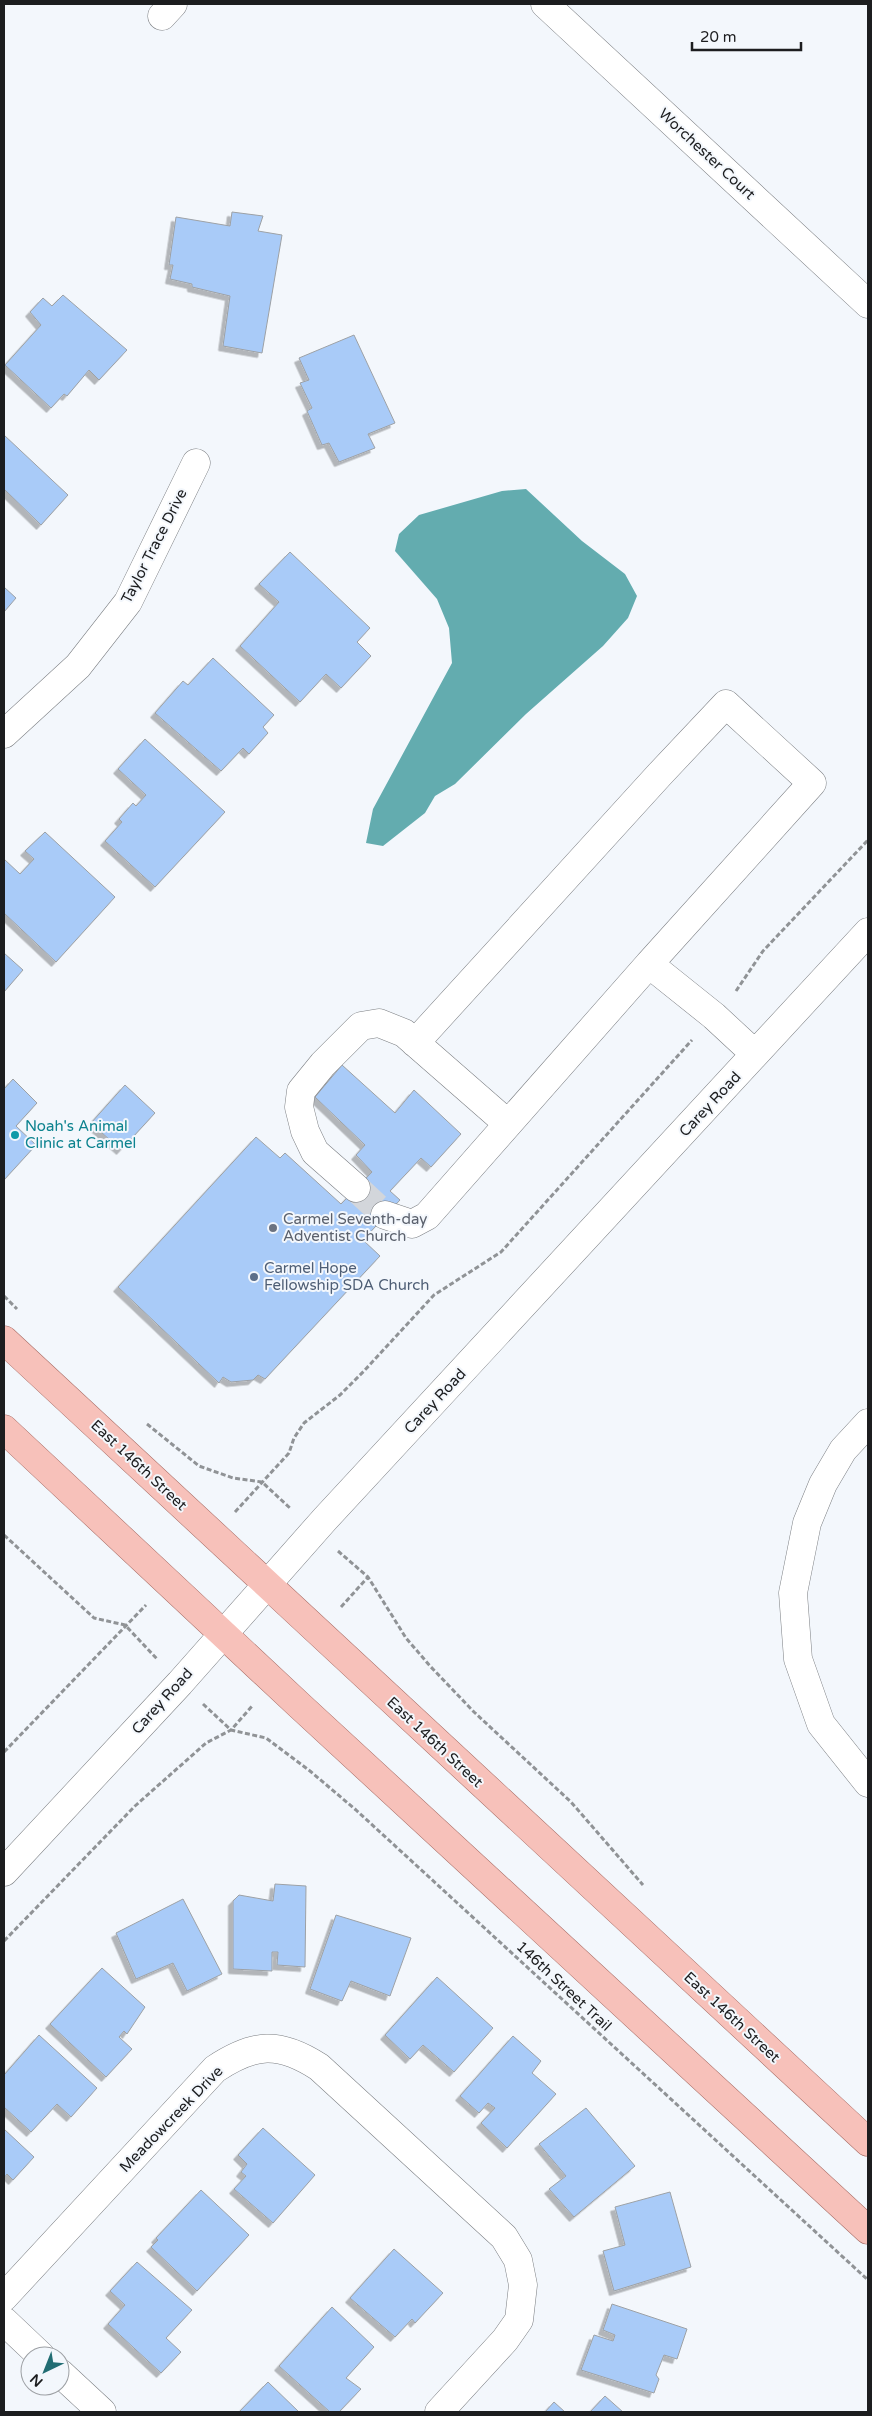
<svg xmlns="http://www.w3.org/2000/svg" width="872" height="2416" viewBox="0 0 872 2416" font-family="'Varela Round',sans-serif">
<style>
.water{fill:#63acaf}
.building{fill:#a9cbf8;stroke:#9da1a5;filter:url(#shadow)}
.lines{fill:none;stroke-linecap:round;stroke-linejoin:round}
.minor-tunnel{stroke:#d3d6db;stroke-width:28;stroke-dasharray:28 14;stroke-linecap:butt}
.minor-casing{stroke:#7c7f83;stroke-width:29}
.major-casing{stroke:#a76d66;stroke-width:29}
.path{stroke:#909396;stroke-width:3;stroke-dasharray:5 2.5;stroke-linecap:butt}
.minor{stroke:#fff;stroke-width:28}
.major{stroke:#f7c1ba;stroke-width:28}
.culture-dot{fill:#0f9aa8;stroke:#f3f7fc;stroke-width:2}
.worship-dot{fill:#6b7280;stroke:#f3f7fc;stroke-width:2}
.service-dot{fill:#5c6f8a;stroke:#f3f7fc;stroke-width:2}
.labels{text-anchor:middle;stroke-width:4;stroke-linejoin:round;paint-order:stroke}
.street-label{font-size:15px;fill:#1c1d1f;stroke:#f3f7fc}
.culture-label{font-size:15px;fill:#0d838f;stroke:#f3f7fc;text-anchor:start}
.worship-label{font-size:15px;fill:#5b616d;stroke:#f3f7fc;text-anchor:start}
.service-label{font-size:15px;fill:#4e5e75;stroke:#f3f7fc;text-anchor:start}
</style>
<defs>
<filter id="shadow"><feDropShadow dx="-4.5" dy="4.5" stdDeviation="0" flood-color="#0004"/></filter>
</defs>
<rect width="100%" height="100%" fill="#f3f7fc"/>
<path class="water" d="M 526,489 L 582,541 L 625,574 L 637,596 L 628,618 L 603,646 L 526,714 L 455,784 L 435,796 L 425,813 L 383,846 L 366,843 L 373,809 L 452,663 L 449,628 L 437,599 L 395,551 L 399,534 L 419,515 L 502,491 Z"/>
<path class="building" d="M 232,212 L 263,216 L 258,231 L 282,235 L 262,353 L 223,346 L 230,296 L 192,287 L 192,284 L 170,279 L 173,265 L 169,265 L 176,217 L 230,226 Z
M 63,295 L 127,350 L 99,380 L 89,370 L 67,396 L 64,394 L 51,408 L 5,365 L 41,325 L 30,312 L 43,298 L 52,306 Z
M 354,335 L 395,423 L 368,434 L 375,448 L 339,462 L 329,443 L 322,445 L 307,411 L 312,408 L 300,383 L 309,380 L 299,358 Z
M 4,435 L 68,495 L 41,525 L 4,489 Z
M 290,552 L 370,628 L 357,642 L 371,656 L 341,688 L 326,674 L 300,702 L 240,646 L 279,602 L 259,584 Z
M 4,587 L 16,598 L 4,612 Z
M 213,658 L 274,715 L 263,727 L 268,733 L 249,754 L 243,748 L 221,771 L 155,713 L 183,681 L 188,685 Z
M 145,739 L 225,812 L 155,887 L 105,841 L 122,822 L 119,819 L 133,803 L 136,806 L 146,795 L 118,769 Z
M 45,832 L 115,897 L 56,962 L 4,913 L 4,859 L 20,874 L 34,859 L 25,851 Z
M 4,953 L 23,970 L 4,992 Z
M 342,1065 L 395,1113 L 414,1090 L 461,1134 L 431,1167 L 421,1158 L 390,1191 L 400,1200 L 363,1240 L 380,1256 L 265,1379 L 258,1375 L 253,1380 L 231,1382 L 223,1377 L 219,1383 L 118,1287 L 256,1137 L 280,1158 L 285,1153 L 341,1204 L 372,1172 L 356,1155 L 365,1145 L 315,1097 Z
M 13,1079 L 37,1103 L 16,1126 L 36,1145 L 4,1180 L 4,1089 Z
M 125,1085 L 155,1113 L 121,1150 L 91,1123 Z
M 275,1884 L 306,1886 L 305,1967 L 277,1965 L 278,1952 L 272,1952 L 272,1971 L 233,1969 L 233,1901 L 239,1895 L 273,1901 Z
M 183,1899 L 222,1974 L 187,1991 L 173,1963 L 136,1979 L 116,1933 Z
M 336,1915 L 411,1938 L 390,1996 L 351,1981 L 342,2001 L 310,1989 Z
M 102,1968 L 145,2007 L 127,2034 L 124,2031 L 119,2037 L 132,2049 L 106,2077 L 50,2024 Z
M 437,1977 L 493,2028 L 454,2072 L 423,2045 L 410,2059 L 385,2035 Z
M 39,2035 L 97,2088 L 71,2117 L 57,2104 L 31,2132 L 4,2107 L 4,2075 Z
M 513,2036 L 541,2061 L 532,2073 L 556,2094 L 507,2148 L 481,2123 L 495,2108 L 488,2103 L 479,2113 L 460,2096 Z
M 586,2108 L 635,2166 L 574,2217 L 549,2189 L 566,2176 L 539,2144 Z
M 263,2128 L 315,2175 L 273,2223 L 234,2189 L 246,2176 L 241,2172 L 247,2164 L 238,2155 Z
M 4,2129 L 34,2157 L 13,2180 L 7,2174 L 4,2178 Z
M 201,2190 L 249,2235 L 197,2291 L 151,2247 L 158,2240 L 156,2238 Z
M 670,2192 L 691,2267 L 614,2291 L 603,2251 L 625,2245 L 615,2207 Z
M 394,2249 L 443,2293 L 415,2323 L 412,2319 L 395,2337 L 350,2298 Z
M 137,2262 L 192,2310 L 166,2338 L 181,2352 L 161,2373 L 108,2324 L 125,2305 L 110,2291 Z
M 612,2304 L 687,2329 L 677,2359 L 664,2355 L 656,2375 L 659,2379 L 654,2393 L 581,2370 L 594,2335 L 613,2341 L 615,2335 L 603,2330 Z
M 332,2307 L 374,2347 L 346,2378 L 361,2389 L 339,2412 L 330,2412 L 279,2366 Z
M 268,2382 L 299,2412 L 239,2412 Z
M 605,2396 L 623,2412 L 590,2412 Z
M 554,2402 L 565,2412 L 545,2412 Z"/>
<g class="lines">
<path class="minor-tunnel" d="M 356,1188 L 385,1215"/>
<defs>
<path id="minor" d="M 545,4 L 868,304
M 162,16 L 173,4
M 4,734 L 78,666 L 128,602 L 196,463
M 415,1043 L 660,774 L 726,704 L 812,783 L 649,964
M 356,1188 L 315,1152 L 305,1131 L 299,1107 L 301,1091 L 323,1064 L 361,1026 L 379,1023 L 404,1033 L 507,1123
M 385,1215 L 412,1224 L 427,1216 L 649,964 L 714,1016 L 755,1054
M 868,1423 L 843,1450 L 823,1484 L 807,1523 L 793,1593 L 798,1659 L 821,1724 L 868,1783
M 4,1872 L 180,1683 L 325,1519 L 868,932
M 4,2297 L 215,2069 C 254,2043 279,2041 319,2067 L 504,2237 L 518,2260 L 523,2285 L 519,2320 L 505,2340 L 439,2412
M 4,2321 L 41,2356
M 60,2373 L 102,2412"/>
<path id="major" d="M 4,1340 L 868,2142
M 4,1429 L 299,1705 L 868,2230"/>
</defs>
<use href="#minor" class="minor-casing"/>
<use href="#major" class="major-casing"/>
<path class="path" d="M 736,991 L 763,951 L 868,840
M 4,1296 L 17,1309
M 147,1424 L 199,1466 L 233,1478 L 262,1482 L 291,1509
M 235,1512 L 289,1453 L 294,1438 L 304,1423 L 340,1395 L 364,1371 L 434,1295 L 501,1252 L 692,1040
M 4,1535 L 94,1618 L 125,1625 L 158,1660
M 338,1551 L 368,1577 L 406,1638 L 430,1666 L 474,1712 L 571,1802 L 643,1885
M 341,1607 L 368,1577
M 203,1704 L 231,1730 L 266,1738 L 310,1771 L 356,1810 L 868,2280
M 4,1752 L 146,1605
M 4,1941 L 135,1806 L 206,1743 L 231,1730 L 253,1705"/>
<use href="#minor" class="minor"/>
<use href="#major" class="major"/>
</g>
<circle class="culture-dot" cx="15" cy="1135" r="5"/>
<circle class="worship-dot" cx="273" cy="1228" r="5"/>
<circle class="service-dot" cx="254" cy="1277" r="5"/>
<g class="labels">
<g class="street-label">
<text transform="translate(707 154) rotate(43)" y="5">Worchester Court</text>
<text transform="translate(154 546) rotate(-63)" y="5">Taylor Trace Drive</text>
<text transform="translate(710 1104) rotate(-47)" y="5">Carey Road</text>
<text transform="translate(435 1401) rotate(-47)" y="5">Carey Road</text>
<text transform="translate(139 1465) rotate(43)" y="5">East 146th Street</text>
<text transform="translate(162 1701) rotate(-48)" y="5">Carey Road</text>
<text transform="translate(435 1742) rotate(43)" y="5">East 146th Street</text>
<text transform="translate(564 1986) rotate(43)" y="5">146th Street Trail</text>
<text transform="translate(732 2017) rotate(43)" y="5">East 146th Street</text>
<text transform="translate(171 2119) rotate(-46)" y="5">Meadowcreek Drive</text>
</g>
<g class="culture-label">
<text x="25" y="1131">Noah's Animal<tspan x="25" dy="17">Clinic at Carmel</tspan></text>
</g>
<g class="worship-label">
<text x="283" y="1224">Carmel Seventh-day<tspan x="283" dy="17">Adventist Church</tspan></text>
</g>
<g class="service-label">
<text x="264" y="1273">Carmel Hope<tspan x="264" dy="17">Fellowship SDA Church</tspan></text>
</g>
</g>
<rect width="872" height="2416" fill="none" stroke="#1c1d1f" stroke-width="10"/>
<g transform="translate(45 2371) rotate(223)"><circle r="24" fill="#f3f7fc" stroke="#9da0a4"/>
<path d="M0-4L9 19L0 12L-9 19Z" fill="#226d73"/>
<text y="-8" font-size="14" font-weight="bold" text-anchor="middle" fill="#1c1d1f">N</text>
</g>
<path d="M692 42v8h109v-8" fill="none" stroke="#1c1d1f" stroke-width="2.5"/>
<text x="700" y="42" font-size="15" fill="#1c1d1f" stroke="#f3f7fc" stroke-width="4" paint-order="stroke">20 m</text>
</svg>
